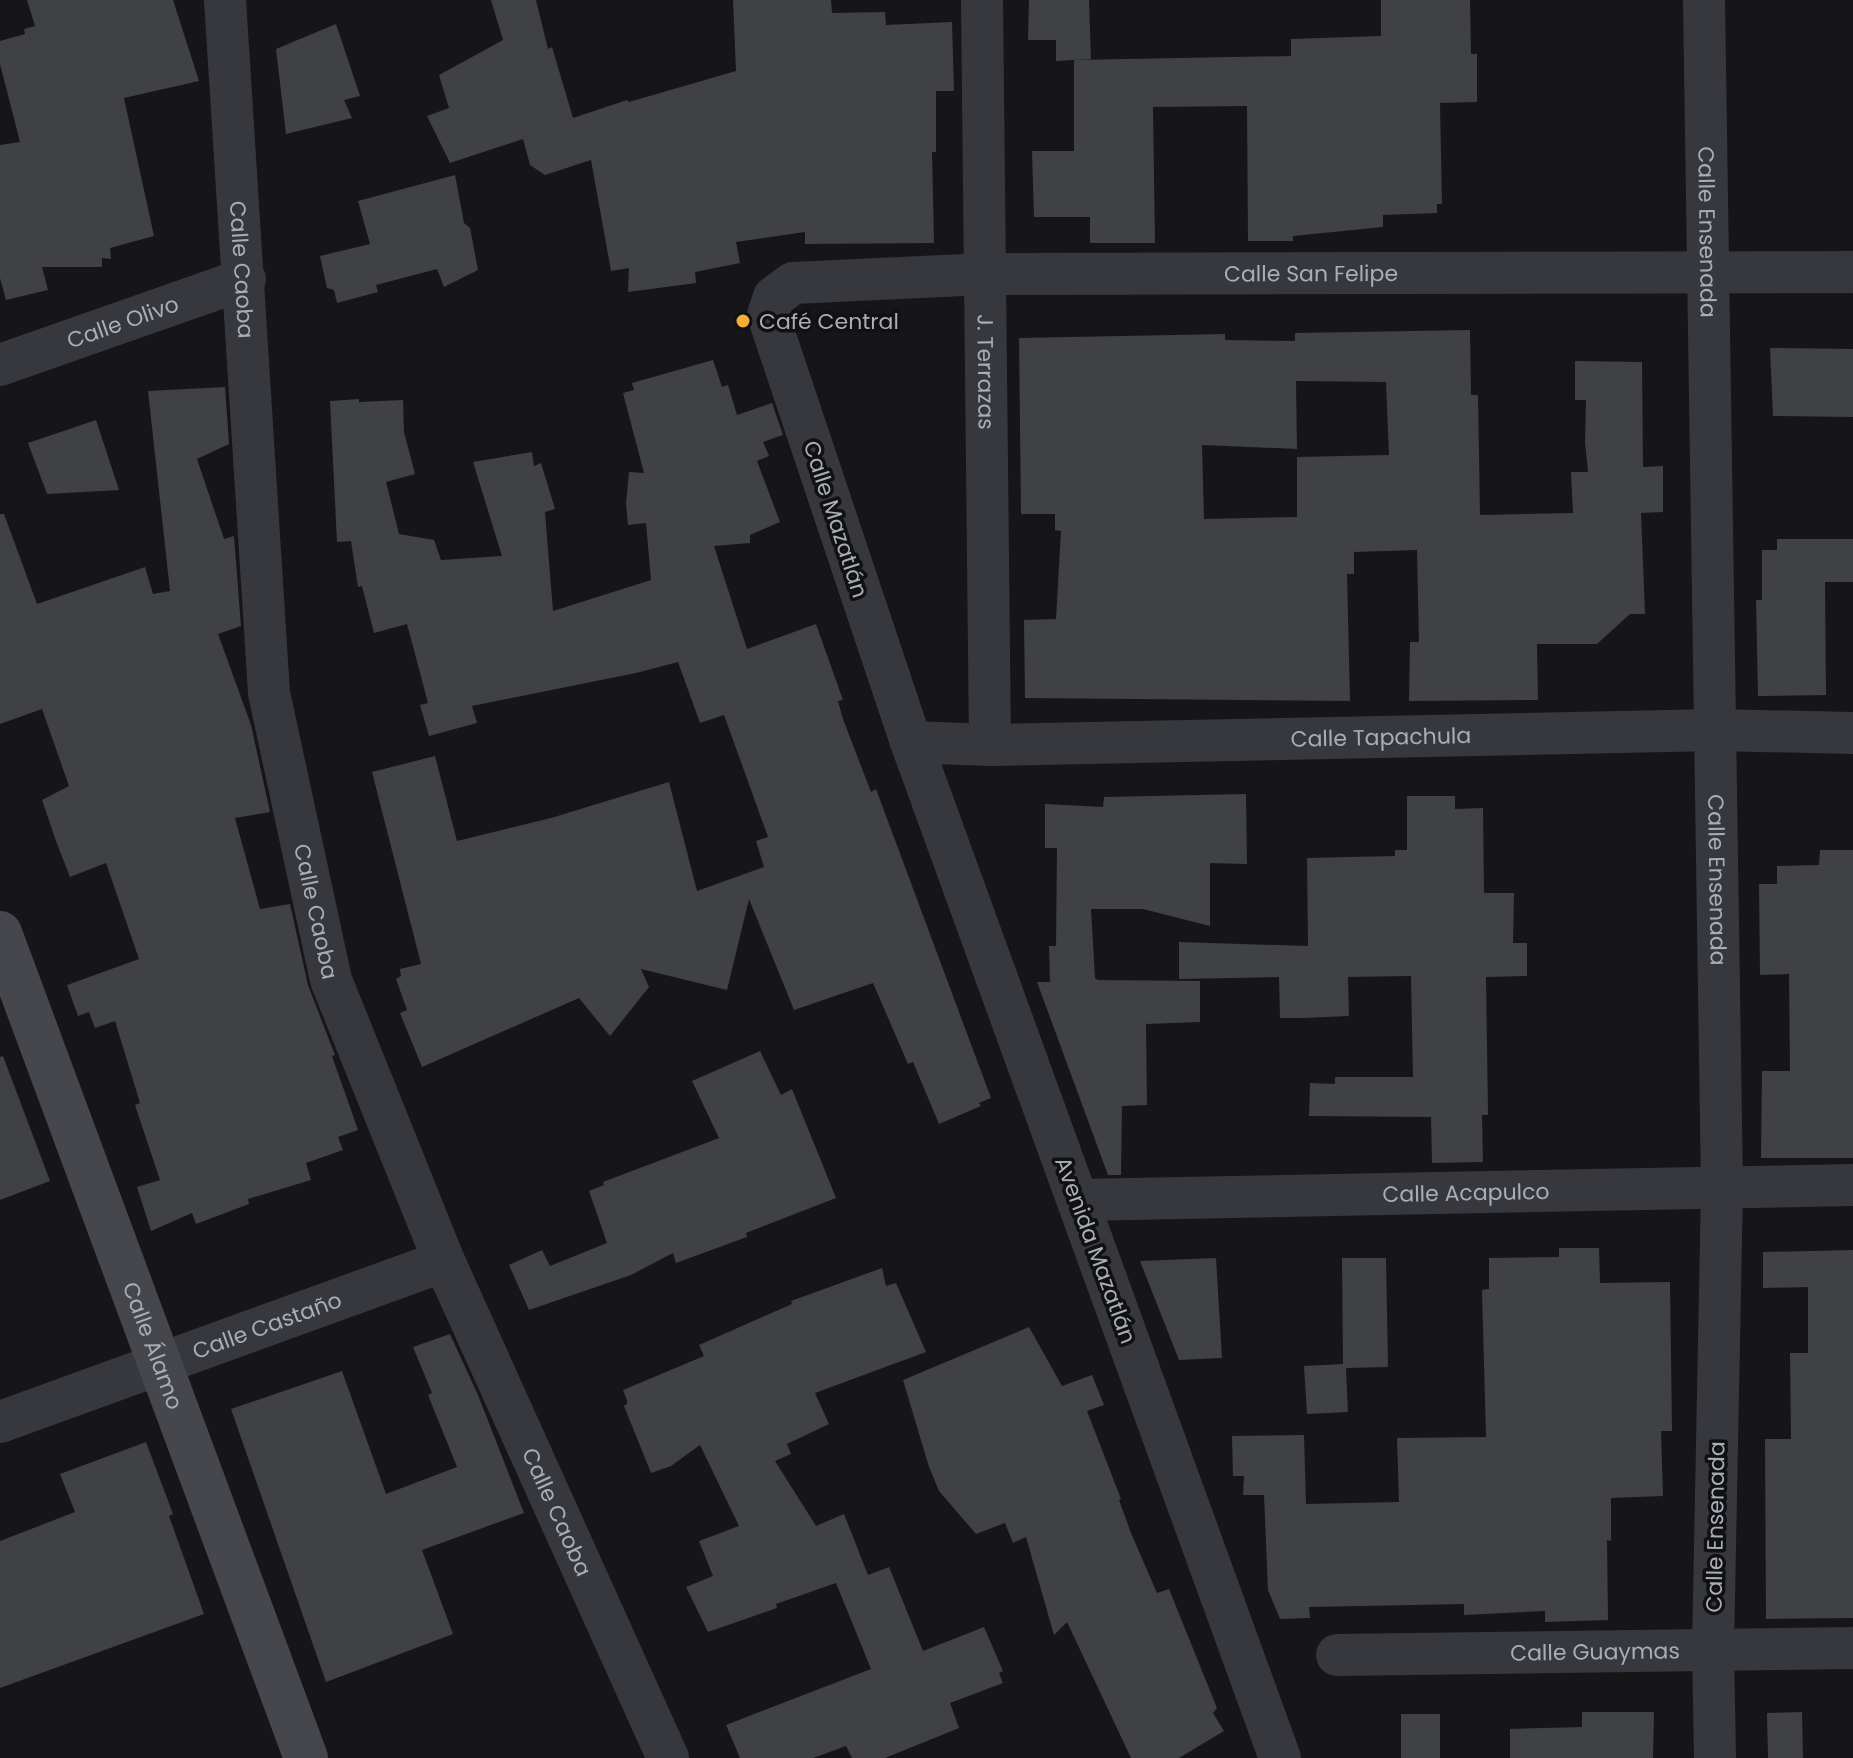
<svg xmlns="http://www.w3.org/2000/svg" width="1853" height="1758" viewBox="0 0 1853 1758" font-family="Poppins,sans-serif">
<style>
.building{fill:#404145;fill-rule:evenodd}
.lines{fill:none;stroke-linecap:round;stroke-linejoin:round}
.minor{stroke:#37383d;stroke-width:42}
.secondary{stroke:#45474d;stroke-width:44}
.poi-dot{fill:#f2b134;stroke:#111113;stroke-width:3}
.labels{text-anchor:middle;stroke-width:7;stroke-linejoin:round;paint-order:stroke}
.street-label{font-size:22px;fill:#a8adb8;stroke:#111113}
.poi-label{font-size:22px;fill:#a8adb8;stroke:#111113;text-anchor:start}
</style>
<rect width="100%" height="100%" fill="#161618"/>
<path class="building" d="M 27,0 L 173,0 L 199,81 L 124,98 L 154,236 L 110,248 L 111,259 L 102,258 L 102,267 L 42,267 L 48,290 L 6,300 L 0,278 L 0,145 L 20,142 L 0,64 L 0,41 L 25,34 L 24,29 L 35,26 Z
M 491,0 L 536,0 L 548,49 L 552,47 L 573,118 L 627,100 L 629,102 L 736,71 L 733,0 L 831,0 L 832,13 L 885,12 L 886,25 L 952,22 L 954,91 L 936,91 L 936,152 L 932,152 L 934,243 L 805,244 L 805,232 L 736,242 L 740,263 L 695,272 L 696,283 L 628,292 L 629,268 L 611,271 L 591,160 L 545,175 L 530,165 L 523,139 L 450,163 L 427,116 L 449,108 L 439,75 L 503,40 Z
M 1029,0 L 1089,0 L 1091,59 L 1056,61 L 1056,40 L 1028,40 Z
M 1381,0 L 1470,0 L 1471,54 L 1477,54 L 1477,102 L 1440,103 L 1442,204 L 1437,204 L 1437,213 L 1383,215 L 1383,227 L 1293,236 L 1293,241 L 1248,241 L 1247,106 L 1153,107 L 1155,243 L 1090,243 L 1090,217 L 1034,217 L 1032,151 L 1074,151 L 1074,60 L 1291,56 L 1291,39 L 1381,36 Z
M 336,24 L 360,96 L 344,100 L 352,118 L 286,134 L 276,49 Z
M 455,175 L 464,223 L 470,228 L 478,270 L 444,287 L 437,269 L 376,285 L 378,292 L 337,303 L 334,290 L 327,288 L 320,256 L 370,244 L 358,201 Z
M 1470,330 L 1471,395 L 1478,395 L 1480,515 L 1573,513 L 1571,472 L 1588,472 L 1585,442 L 1586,400 L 1575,400 L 1575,361 L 1642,362 L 1643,467 L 1663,466 L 1663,512 L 1641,513 L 1645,614 L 1630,614 L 1597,644 L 1537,644 L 1538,700 L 1409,701 L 1410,642 L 1419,642 L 1417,550 L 1354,552 L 1354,574 L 1347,574 L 1350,701 L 1025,698 L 1024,620 L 1056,619 L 1061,531 L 1055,530 L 1055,514 L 1021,514 L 1019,338 L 1225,334 L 1225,340 L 1295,341 L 1295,333 ZM 1296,381 L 1386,382 L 1389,455 L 1297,457 L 1297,517 L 1204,519 L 1202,445 L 1297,449 Z
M 1770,348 L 1853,349 L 1853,417 L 1773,416 Z
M 713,360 L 722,387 L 728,385 L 737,415 L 772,403 L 783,435 L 763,442 L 769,456 L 757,461 L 780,522 L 750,535 L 750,543 L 714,546 L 747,649 L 816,624 L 843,700 L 838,701 L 843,719 L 871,792 L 876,789 L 991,1098 L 979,1103 L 981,1106 L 939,1124 L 913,1062 L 908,1064 L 873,983 L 794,1010 L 749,899 L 727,990 L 641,969 L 649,987 L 610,1036 L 579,998 L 422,1067 L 400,1013 L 407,1010 L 396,979 L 401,976 L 400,969 L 421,964 L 372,772 L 435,756 L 457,841 L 551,818 L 669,782 L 697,891 L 764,867 L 756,841 L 768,837 L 724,715 L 700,723 L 678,662 L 636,673 L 472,706 L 477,723 L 429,736 L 420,705 L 428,703 L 407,624 L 374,633 L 362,586 L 358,587 L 351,541 L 337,542 L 330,401 L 359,399 L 359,402 L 403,400 L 404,432 L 415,474 L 386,482 L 399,534 L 434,540 L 441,560 L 502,556 L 473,462 L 532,452 L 534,466 L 541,463 L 555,509 L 545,512 L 553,611 L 651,580 L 646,523 L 628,525 L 626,503 L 629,472 L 644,473 L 623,393 L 634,390 L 632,383 Z
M 225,387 L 229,444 L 197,459 L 224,539 L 234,536 L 241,626 L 218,634 L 251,725 L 270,812 L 235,818 L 260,909 L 290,904 L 308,985 L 335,1055 L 332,1056 L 358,1130 L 338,1137 L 343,1150 L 306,1163 L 311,1180 L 248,1199 L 249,1204 L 196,1224 L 192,1213 L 151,1231 L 137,1187 L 160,1180 L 135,1105 L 140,1103 L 115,1021 L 95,1028 L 89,1012 L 78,1016 L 67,985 L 139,959 L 106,863 L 70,877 L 56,841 L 42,800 L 69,786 L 42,709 L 0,724 L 0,514 L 4,514 L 37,604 L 145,567 L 153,594 L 170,591 L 148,391 Z
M 96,420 L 119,490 L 47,494 L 28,443 Z
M 1777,539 L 1853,539 L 1853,582 L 1825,582 L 1826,695 L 1758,696 L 1756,600 L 1762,600 L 1762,550 L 1777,550 Z
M 1246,794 L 1247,864 L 1210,863 L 1210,926 L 1143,909 L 1091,909 L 1095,978 L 1098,980 L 1200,981 L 1200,1022 L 1146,1024 L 1147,1105 L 1122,1106 L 1121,1175 L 1108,1175 L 1037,982 L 1050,982 L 1049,946 L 1056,946 L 1057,848 L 1045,848 L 1045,804 L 1103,807 L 1104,797 Z
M 1407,796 L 1455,796 L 1455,809 L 1483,808 L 1484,893 L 1514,893 L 1513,943 L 1527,943 L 1527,976 L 1486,977 L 1488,1115 L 1482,1115 L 1483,1162 L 1432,1163 L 1431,1117 L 1309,1116 L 1310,1083 L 1335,1084 L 1335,1077 L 1413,1077 L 1411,976 L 1348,977 L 1349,1016 L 1303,1018 L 1280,1018 L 1279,977 L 1179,979 L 1179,942 L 1308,946 L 1307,858 L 1395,856 L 1395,850 L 1407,850 Z
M 1820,850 L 1853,850 L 1853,1158 L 1761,1158 L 1762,1071 L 1790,1071 L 1789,974 L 1760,975 L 1759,884 L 1777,884 L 1777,866 L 1819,865 Z
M 760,1051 L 781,1095 L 792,1089 L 836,1198 L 746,1233 L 747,1237 L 676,1263 L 673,1253 L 631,1275 L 529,1310 L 509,1265 L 542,1250 L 550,1266 L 607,1243 L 589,1191 L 604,1185 L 603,1182 L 719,1138 L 692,1081 Z
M 3,1056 L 50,1181 L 0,1200 L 0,1057 Z
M 1559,1248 L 1599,1248 L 1600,1283 L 1670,1282 L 1672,1431 L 1661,1431 L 1663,1496 L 1611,1498 L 1611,1541 L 1607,1540 L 1608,1620 L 1545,1622 L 1545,1611 L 1464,1615 L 1464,1604 L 1309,1607 L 1310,1618 L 1280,1619 L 1268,1590 L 1264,1495 L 1243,1495 L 1244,1476 L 1233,1476 L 1232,1436 L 1304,1435 L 1306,1504 L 1399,1502 L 1397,1438 L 1486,1437 L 1482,1290 L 1489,1289 L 1489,1258 L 1559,1257 Z
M 1853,1250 L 1853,1618 L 1766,1619 L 1765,1439 L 1791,1439 L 1790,1353 L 1808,1353 L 1808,1287 L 1763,1288 L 1763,1252 Z
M 1216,1258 L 1222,1358 L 1179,1360 L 1140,1261 Z
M 1342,1258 L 1386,1258 L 1388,1367 L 1346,1368 L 1348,1412 L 1307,1414 L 1304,1366 L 1343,1364 Z
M 882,1268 L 886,1286 L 896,1283 L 926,1352 L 815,1393 L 829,1424 L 787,1444 L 791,1454 L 775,1461 L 816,1526 L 844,1514 L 868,1575 L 889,1567 L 923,1651 L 984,1627 L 1003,1671 L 999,1673 L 1003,1683 L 950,1703 L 959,1728 L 885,1758 L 852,1758 L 846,1746 L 813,1758 L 740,1758 L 726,1725 L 871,1669 L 836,1583 L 776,1604 L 777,1608 L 708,1632 L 686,1587 L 713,1576 L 699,1541 L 739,1526 L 700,1445 L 671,1466 L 651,1473 L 624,1406 L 627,1404 L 627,1400 L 623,1390 L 704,1356 L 699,1345 L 792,1304 L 791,1301 Z
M 1029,1327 L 1062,1386 L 1092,1375 L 1104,1405 L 1087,1411 L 1121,1499 L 1119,1500 L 1131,1533 L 1157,1593 L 1169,1589 L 1217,1708 L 1213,1713 L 1224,1731 L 1179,1758 L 1131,1758 L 1067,1622 L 1054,1635 L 1026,1537 L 1013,1543 L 1005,1523 L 976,1534 L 939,1491 L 929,1467 L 903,1380 Z
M 450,1334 L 478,1395 L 524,1513 L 422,1550 L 453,1634 L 326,1682 L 231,1409 L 342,1371 L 386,1494 L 457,1467 L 428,1395 L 432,1393 L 413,1347 Z
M 146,1442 L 173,1514 L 169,1516 L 204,1614 L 0,1688 L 0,1541 L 75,1512 L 60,1474 Z
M 1582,1712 L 1654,1712 L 1653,1758 L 1510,1758 L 1510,1729 L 1582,1727 Z
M 1802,1712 L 1803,1758 L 1768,1758 L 1767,1713 Z
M 1401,1714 L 1440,1714 L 1440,1758 L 1401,1758 Z"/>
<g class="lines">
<g class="minor">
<path id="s1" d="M 225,0 L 269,693 L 331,980 L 444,1261 L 668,1758"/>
<path id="s2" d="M 982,0 L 990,745"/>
<path id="s3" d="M 1704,0 L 1722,1188 L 1713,1649 L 1715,1758"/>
<path id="s4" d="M 0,365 L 245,279"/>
<path id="s5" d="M 911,742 L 990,745 L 1715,730 L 1853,733"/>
<path id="s6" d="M 1078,1200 L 1853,1185"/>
<path id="s7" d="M 0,1422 L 444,1261"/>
<path id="s8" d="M 1337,1655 L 1853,1648"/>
<path id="s9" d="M 1280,1758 L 911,742 L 768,315 L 774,297 L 793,283 L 985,274 L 1853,272"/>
</g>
<path class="secondary" id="s10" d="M 0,933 L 306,1758"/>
</g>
<circle class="poi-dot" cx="743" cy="321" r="8"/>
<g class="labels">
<g class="street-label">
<text dy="8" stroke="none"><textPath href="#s3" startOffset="232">Calle Ensenada</textPath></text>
<text dy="8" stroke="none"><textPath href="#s1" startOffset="270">Calle Caoba</textPath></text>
<text dy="8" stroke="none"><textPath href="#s9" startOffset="2092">Calle San Felipe</textPath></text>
<text dy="8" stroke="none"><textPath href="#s4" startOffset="130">Calle Olivo</textPath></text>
<text dy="8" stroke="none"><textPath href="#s2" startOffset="372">J. Terrazas</textPath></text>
<text transform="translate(836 519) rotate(72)" y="8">Calle Mazatlán</text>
<text dy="8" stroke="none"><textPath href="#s5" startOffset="470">Calle Tapachula</textPath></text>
<text dy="8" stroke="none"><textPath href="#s3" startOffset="880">Calle Ensenada</textPath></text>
<text dy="8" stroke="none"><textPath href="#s1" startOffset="918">Calle Caoba</textPath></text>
<text dy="8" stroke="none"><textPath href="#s6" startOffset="388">Calle Acapulco</textPath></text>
<text transform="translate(1096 1250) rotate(70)" y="8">Avenida Mazatlán</text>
<text dy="8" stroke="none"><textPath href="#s7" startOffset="284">Calle Castaño</textPath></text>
<text dy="8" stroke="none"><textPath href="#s10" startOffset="440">Calle Álamo</textPath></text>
<text dy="8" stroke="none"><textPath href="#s1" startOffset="1566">Calle Caoba</textPath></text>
<text transform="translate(1715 1527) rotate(-89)" y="8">Calle Ensenada</text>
<text dy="8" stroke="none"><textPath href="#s8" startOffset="258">Calle Guaymas</textPath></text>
</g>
<g class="poi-label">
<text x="759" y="329">Café Central</text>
</g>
</g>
</svg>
